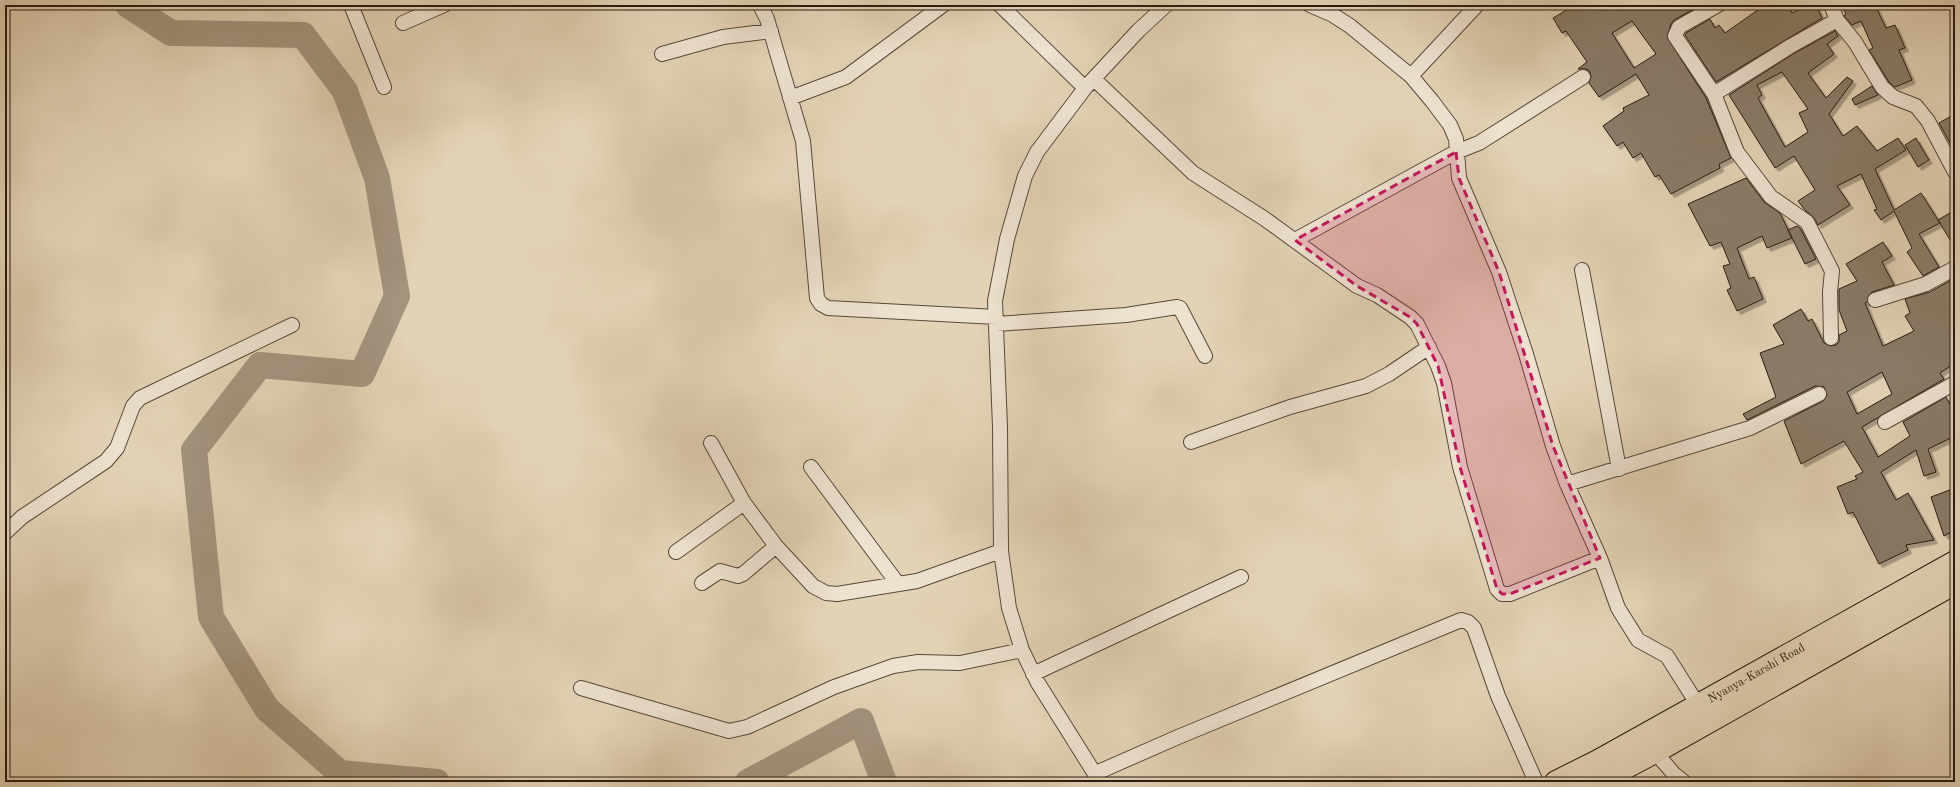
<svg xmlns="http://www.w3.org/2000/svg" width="1960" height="787" viewBox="0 0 1960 787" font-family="'Old Standard TT',serif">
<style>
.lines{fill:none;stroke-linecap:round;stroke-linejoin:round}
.river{stroke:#a3947e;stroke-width:26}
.building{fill:#897b67;stroke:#271b11;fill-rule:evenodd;filter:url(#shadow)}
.street-casing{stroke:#56493a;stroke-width:16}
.primary-casing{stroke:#271b11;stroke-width:24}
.street{stroke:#ede2d0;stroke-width:14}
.primary{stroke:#e3d3b6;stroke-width:22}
.marked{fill:#c2185b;fill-opacity:0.2;stroke:#c2185b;stroke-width:3;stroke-dasharray:8 5;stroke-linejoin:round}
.labels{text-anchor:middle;stroke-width:3;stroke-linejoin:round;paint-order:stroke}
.street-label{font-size:12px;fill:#271b11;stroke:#ede2d0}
</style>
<defs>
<filter id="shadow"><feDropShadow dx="3.5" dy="3.5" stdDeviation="0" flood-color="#0004"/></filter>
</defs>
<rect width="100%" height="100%" fill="#e3d3b6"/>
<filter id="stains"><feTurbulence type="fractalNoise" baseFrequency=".005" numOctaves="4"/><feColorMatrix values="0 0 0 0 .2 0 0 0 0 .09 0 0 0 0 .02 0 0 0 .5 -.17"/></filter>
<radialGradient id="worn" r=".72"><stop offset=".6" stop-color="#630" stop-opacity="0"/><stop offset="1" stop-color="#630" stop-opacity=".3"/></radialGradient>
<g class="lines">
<path class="river" d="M 128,5 L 171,33 L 303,35 L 345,91 L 377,178 L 397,296 L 362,374 L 260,365 L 194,450 L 211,617 L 267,709 L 340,773 L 437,782
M 748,782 L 861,721 L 884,782"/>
</g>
<path class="building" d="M 1575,5 L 1701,5 L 1674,20 L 1671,24 L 1667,37 L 1706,98 L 1731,158 L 1719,164 L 1720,168 L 1671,194 L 1659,175 L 1655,177 L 1641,153 L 1633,158 L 1623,142 L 1617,146 L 1603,126 L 1624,111 L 1623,108 L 1649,95 L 1636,74 L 1599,97 L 1589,83 L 1591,77 L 1590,72 L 1587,69 L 1578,69 L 1587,62 L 1566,31 L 1562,33 L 1553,18 ZM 1632,21 L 1656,54 L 1634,68 L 1612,33 Z
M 1765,5 L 1788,5 L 1792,13 L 1808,5 L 1816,5 L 1822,18 L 1716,82 L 1685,35 L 1686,33 L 1710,19 L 1715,28 L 1719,25 L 1725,33 Z
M 1841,5 L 1875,5 L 1886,28 L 1895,25 L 1905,48 L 1899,50 L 1912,80 L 1895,87 L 1889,82 L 1869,50 L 1873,48 L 1861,21 L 1852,25 L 1844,16 L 1846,14 Z
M 1835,31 L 1838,36 L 1827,44 L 1834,54 L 1808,73 L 1826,98 L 1847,77 L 1853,81 L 1829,114 L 1843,136 L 1857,126 L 1877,151 L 1898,138 L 1906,150 L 1875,169 L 1894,210 L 1921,193 L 1940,223 L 1919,234 L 1939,267 L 1923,276 L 1907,252 L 1912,248 L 1894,211 L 1881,220 L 1874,210 L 1877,209 L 1861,174 L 1837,186 L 1850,205 L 1818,225 L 1814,218 L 1805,210 L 1798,201 L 1815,190 L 1794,156 L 1775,168 L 1729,95 L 1793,54 ZM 1782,72 L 1808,109 L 1799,113 L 1808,132 L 1785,147 L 1758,98 L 1762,95 L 1757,85 Z
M 1872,86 L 1878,95 L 1855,105 L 1852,99 Z
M 1955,114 L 1955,152 L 1939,123 Z
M 1916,138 L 1929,160 L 1918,167 L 1905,145 Z
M 1746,178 L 1764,202 L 1780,213 L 1792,238 L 1767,248 L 1762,236 L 1737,248 L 1749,279 L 1754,277 L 1763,299 L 1737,311 L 1727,290 L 1731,288 L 1723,266 L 1730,264 L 1721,242 L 1710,246 L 1688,204 Z
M 1955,210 L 1955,248 L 1938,220 Z
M 1797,226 L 1800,228 L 1816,259 L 1805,264 L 1788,230 Z
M 1883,242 L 1892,256 L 1882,262 L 1894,285 L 1872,292 L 1869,295 L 1867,302 L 1865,303 L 1883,346 L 1914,331 L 1905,316 L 1910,313 L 1905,299 L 1930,292 L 1955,278 L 1955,363 L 1940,373 L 1944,379 L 1862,427 L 1878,457 L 1910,436 L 1903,422 L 1946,397 L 1955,414 L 1955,436 L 1928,449 L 1936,472 L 1924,476 L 1916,450 L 1881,472 L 1896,500 L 1908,493 L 1934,540 L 1906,545 L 1908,550 L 1879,564 L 1853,512 L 1848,514 L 1837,487 L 1857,479 L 1855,476 L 1863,472 L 1844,441 L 1801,464 L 1784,421 L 1823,401 L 1827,395 L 1824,387 L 1815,386 L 1747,420 L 1743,414 L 1776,397 L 1760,353 L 1784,344 L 1773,325 L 1801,309 L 1808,321 L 1812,319 L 1824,343 L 1831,346 L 1836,345 L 1839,342 L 1839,335 L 1847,331 L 1839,310 L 1839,289 L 1857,281 L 1846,264 ZM 1882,372 L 1892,394 L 1857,414 L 1847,392 Z
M 1955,488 L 1955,530 L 1944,536 L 1931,497 Z"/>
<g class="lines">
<defs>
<path id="street" d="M 351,5 L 384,87
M 760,5 L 767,19 L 803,141 L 817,298 L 821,304 L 828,308 L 996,317
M 1000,5 L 1085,88
M 1310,5 L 1333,15 L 1350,26 L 1411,76 L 1432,101 L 1450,125 L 1456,139 L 1459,178 L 1499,272 L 1526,354 L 1553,446 L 1567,484 L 1600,558 L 1618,608 L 1638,640 L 1667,656 L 1698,705
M 1718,5 L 1679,27 L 1675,36 L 1714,94 L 1737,152 L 1771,197 L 1807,222 L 1832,271 L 1830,292 L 1831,338
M 1831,5 L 1837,20 L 1855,42 L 1882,87 L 1893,97 L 1916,106 L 1928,121 L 1955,172
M 403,23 L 444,5
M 662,54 L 723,37 L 771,31
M 1411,76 L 1477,5
M 1094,79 L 1193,173 L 1265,219 L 1357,286 L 1377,295 L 1410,317 L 1417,324 L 1438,366 L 1444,383 L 1460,467 L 1497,589 L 1502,594 L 1510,594 L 1600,558
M 1714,94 L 1789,47 L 1837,20
M 790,98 L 846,77 L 943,5
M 1295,240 L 1456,152 L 1479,143 L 1583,77
M 1582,270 L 1619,469
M 1875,300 L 1926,284 L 1955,268
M 996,324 L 1126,315 L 1177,307 L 1180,308 L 1205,356
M 1885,422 L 1955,383
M 1191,442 L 1290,407 L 1366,386 L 1389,374 L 1429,347
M 711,443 L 744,503 L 776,546 L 813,586 L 826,593 L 837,594 L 917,581 L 1001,551
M 811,467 L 898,584
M 1567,484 L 1750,428 L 1819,394
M 5,533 L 22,517 L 106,461 L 117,448 L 133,406 L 140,398 L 292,325
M 676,552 L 744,503
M 702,583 L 720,571 L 738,576 L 743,574 L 776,546
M 1033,674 L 1241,577
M 581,688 L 729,731 L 747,727 L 834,687 L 893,666 L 918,662 L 960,663 L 1022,650
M 1655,752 L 1674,774 L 1684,782
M 1096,773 L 1178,737 L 1461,620 L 1468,622 L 1474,628 L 1498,696 L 1536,782
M 1100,782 L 1038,683 L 1022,650 L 1009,608 L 1001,551 L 1000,427 L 995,301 L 1007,239 L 1025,176 L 1037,152 L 1085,88 L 1138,31 L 1166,5"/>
<g id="primary">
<path id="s1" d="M 1556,782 L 1598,761 L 1955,562"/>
<path d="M 1598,782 L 1655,752 L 1955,583"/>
</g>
</defs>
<use href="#street" class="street-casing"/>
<use href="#primary" class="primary-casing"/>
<use href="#street" class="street"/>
<use href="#primary" class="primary"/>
</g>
<path class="marked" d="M 1456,152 L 1459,178 L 1499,272 L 1553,446 L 1600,558 L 1510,594 L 1502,594 L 1497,589 L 1460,467 L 1438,366 L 1417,324 L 1410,317 L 1357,286 L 1295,240 Z"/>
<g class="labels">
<g class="street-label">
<text dy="4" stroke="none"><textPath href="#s1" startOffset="228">Nyanya-Karshi Road</textPath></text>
</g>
</g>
<rect width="1960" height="787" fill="none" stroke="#e3d3b6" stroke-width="20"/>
<rect x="6" y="6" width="1948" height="775" fill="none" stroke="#271b11" stroke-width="2"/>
<rect x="10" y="10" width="1940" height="767" fill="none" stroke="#271b11"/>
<rect width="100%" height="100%" filter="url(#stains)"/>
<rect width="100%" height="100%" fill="url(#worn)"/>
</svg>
